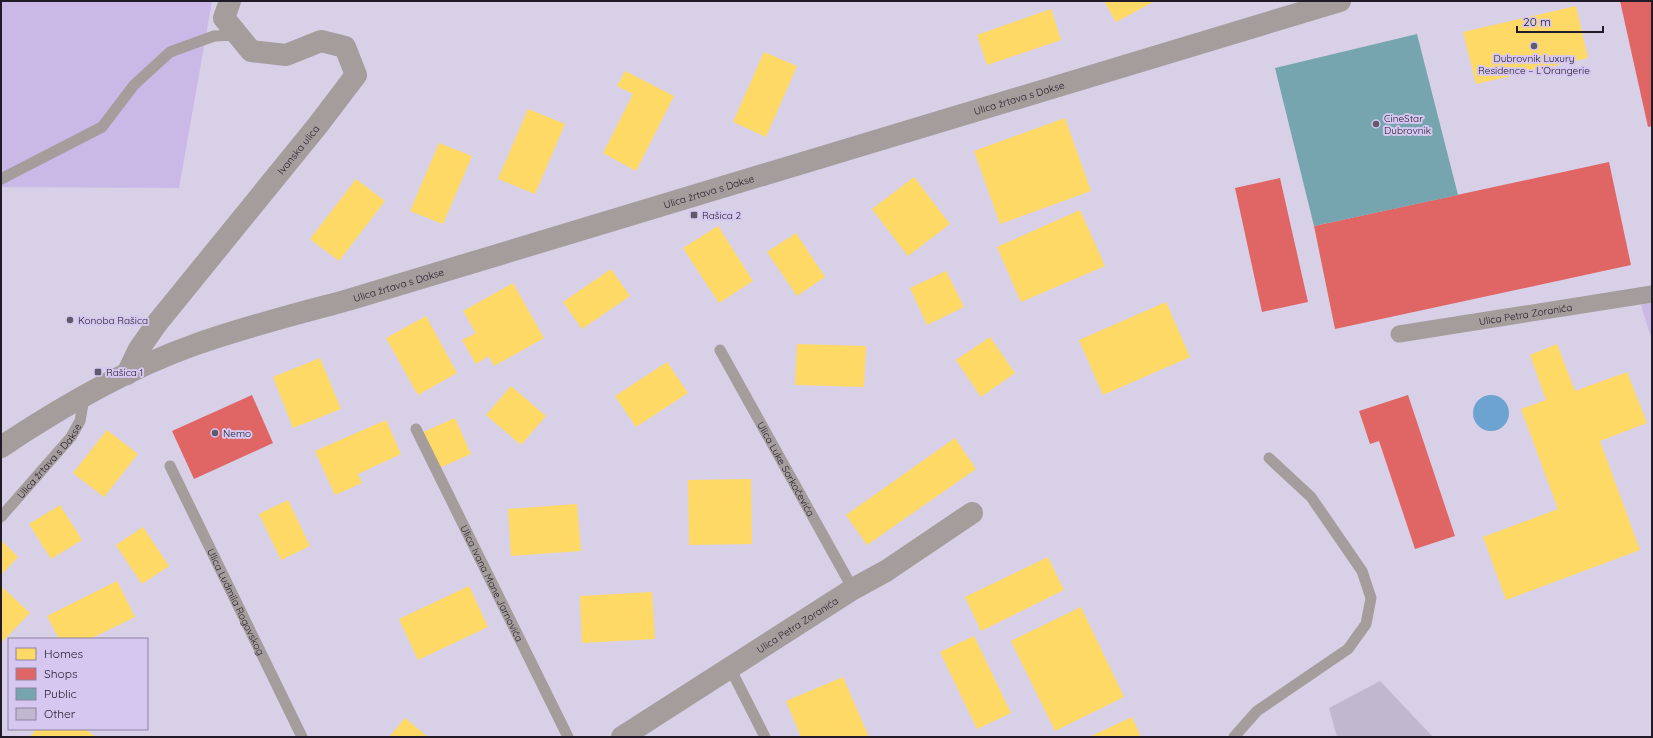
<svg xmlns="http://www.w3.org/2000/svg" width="1653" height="738" viewBox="0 0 1653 738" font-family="Quicksand,sans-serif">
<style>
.green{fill:#cab9e7}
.water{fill:#6da3d1}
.homes{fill:#ffd966}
.shops{fill:#e06666}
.public{fill:#76a5af}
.building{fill:#c1b8d0}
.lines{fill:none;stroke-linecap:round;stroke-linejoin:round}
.service{stroke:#a59c9c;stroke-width:11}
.pedestrian{stroke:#a59c9c;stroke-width:17}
.minor{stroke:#a59c9c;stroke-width:22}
.poi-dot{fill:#605a6c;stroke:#d5c7f0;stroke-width:1.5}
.labels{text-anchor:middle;stroke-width:4;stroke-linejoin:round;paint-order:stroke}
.poi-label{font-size:10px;fill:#201a29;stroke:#d5c7f0;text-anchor:start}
.street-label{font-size:10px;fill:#201a29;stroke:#d5c7f0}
</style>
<rect width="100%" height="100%" fill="#d8d0e7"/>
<path class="green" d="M 1,1 L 212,1 L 179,188 L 1,187 Z
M 1652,302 L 1652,341 L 1641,305 Z"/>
<path class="water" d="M1473 413a18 18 0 1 1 36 0a18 18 0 1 1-36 0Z"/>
<path class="homes" d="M 1104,1 L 1155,1 L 1116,22 Z
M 1576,6 L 1588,58 L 1476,84 L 1463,32 Z
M 1051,9 L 1061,40 L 987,65 L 977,35 Z
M 764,52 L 797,66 L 766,137 L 733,122 Z
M 625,71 L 674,96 L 636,171 L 603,153 L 633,94 L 617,86 Z
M 528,109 L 565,124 L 535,194 L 498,179 Z
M 1065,118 L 1091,191 L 1000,224 L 974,151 Z
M 439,143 L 472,156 L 443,224 L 410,211 Z
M 914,177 L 950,224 L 908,256 L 872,209 Z
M 356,179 L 385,201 L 339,261 L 310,239 Z
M 1080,210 L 1105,266 L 1021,302 L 997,247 Z
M 718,226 L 753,281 L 719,303 L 683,248 Z
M 796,233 L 825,277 L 797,296 L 767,252 Z
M 611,269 L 630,296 L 582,329 L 563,302 Z
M 946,271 L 964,307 L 927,325 L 910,288 Z
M 513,283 L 544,338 L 494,366 L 489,356 L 476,364 L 462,340 L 476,333 L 463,311 Z
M 1166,302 L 1190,357 L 1103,395 L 1079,340 Z
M 426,316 L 457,373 L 418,395 L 386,338 Z
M 990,337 L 1015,373 L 981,397 L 956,360 Z
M 797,344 L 866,346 L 864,387 L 795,385 Z
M 1557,344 L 1575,391 L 1627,372 L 1647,423 L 1600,441 L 1640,550 L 1506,600 L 1483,537 L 1558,509 L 1521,409 L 1546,400 L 1530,355 Z
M 320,358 L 341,409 L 293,428 L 273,377 Z
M 667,362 L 688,393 L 636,427 L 615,396 Z
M 511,386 L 546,416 L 521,445 L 486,415 Z
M 455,418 L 471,454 L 437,469 L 421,433 Z
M 386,420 L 401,454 L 358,474 L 362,483 L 335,495 L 315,451 Z
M 107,430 L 138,454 L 104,497 L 73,473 Z
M 955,438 L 976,469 L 867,545 L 846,515 Z
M 751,479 L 752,544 L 689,545 L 688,480 Z
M 288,500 L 310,546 L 281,560 L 259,514 Z
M 577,504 L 581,551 L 511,556 L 508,509 Z
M 60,505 L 82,540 L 51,559 L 29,524 Z
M 143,527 L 169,566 L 142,584 L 116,545 Z
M 1,540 L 18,557 L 1,575 Z
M 1048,557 L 1064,590 L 981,631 L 965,597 Z
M 117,581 L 135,617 L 90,639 L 59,639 L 47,616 Z
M 1,586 L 30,613 L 1,643 Z
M 469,586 L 488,627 L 418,660 L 399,619 Z
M 652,592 L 655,639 L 582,643 L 580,596 Z
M 1081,607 L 1124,697 L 1055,731 L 1011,641 Z
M 974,636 L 1011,713 L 977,729 L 940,652 Z
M 843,677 L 869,737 L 801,737 L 786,701 Z
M 1132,717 L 1141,737 L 1089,737 Z
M 405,718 L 428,737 L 389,737 Z
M 36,729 L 85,729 L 96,737 L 30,737 Z"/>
<path class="shops" d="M 1620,1 L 1652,1 L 1652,126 L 1648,127 Z
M 1609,162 L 1631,265 L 1335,329 L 1314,226 Z
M 1280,178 L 1308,302 L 1262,312 L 1235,188 Z
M 252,395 L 273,443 L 194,479 L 172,431 Z
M 1408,395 L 1455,536 L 1415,549 L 1379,441 L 1370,444 L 1359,411 Z"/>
<path class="public" d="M 1417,34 L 1458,195 L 1314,226 L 1275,68 Z"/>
<path class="building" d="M 1380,681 L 1433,737 L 1337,737 L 1329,708 Z"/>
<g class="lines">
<g class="service">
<path d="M 1,179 L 102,127 L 134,85 L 170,52 L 214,36 L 238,35"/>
<path id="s1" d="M 720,350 L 853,589"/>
<path id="s2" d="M 416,429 L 568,737"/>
<path id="s3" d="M 170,466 L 302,737"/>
<path id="s4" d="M 1,517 L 71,437 L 80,421 L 84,398"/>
<path d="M 730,668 L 765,737"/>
<path d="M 1234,737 L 1257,711 L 1348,649 L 1366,624 L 1371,598 L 1362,571 L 1311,497 L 1269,458"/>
</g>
<path class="pedestrian" id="s5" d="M 1399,334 L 1652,294"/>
<g class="minor">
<path id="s6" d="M 127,374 L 139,349 L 158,322 L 318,125 L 356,75 L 345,47 L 321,41 L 286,55 L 251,51 L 224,18 L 230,1"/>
<path id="s7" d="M 1,447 C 58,409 129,368 194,345 C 244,327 296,314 348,300 L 1340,1"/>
<path id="s8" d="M 622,737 L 853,589 L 886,571 L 972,513"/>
</g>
</g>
<g class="poi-dot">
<circle cx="1534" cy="46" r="4"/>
<circle cx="1376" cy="124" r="4"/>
<rect x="690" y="211" width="8" height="8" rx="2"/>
<circle cx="70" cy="320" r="4"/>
<rect x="94" y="368" width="8" height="8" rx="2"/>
<circle cx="215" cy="433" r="4"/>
</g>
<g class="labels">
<g class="poi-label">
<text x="1534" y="62" text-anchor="middle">Dubrovnik Luxury<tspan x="1534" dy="12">Residence – L’Orangerie</tspan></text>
<text x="1384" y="122">CineStar<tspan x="1384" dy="12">Dubrovnik</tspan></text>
<text x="702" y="219">Rašica 2</text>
<text x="78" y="324">Konoba Rašica</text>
<text x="106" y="376">Rašica 1</text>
<text x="223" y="437">Nemo</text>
</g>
<g class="street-label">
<text dy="4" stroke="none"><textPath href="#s7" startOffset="1080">Ulica žrtava s Dakse</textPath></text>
<text dy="4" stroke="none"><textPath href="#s6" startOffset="283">Ivanska ulica</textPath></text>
<text dy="4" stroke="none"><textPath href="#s7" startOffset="756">Ulica žrtava s Dakse</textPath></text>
<text dy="4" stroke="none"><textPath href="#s7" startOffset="432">Ulica žrtava s Dakse</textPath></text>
<text dy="4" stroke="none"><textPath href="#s5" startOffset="128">Ulica Petra Zoranića</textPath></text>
<text dy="4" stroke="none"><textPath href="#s4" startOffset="74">Ulica žrtava s Dakse</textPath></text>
<text dy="4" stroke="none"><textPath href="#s1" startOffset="136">Ulica Luke Sorkočevića</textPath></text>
<text dy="4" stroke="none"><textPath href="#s2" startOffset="172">Ulica Ivana Mane Jarnovića</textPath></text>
<text dy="4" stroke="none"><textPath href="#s3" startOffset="151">Ulica Ludmila Rogovskog</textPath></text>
<text dy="4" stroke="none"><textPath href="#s8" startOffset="208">Ulica Petra Zoranića</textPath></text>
</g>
</g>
<rect width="1653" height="738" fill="none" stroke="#201a29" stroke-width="4"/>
<rect x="8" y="638" width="140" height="92" fill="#d5c7f0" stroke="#8d82a0"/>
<rect x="16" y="648" width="20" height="12" fill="#ffd966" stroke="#8d82a0"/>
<text x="44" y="658" font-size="12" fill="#201a29">Homes</text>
<rect x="16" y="668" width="20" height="12" fill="#e06666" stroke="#8d82a0"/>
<text x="44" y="678" font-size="12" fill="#201a29">Shops</text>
<rect x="16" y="688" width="20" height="12" fill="#76a5af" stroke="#8d82a0"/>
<text x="44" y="698" font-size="12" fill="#201a29">Public</text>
<rect x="16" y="708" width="20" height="12" fill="#c1b8d0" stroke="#8d82a0"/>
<text x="44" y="718" font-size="12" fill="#201a29">Other</text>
<path d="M1517 26v6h86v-6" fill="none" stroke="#201a29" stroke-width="2"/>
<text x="1523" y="26" font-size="12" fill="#201a29" stroke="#d5c7f0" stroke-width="3" paint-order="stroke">20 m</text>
</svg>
